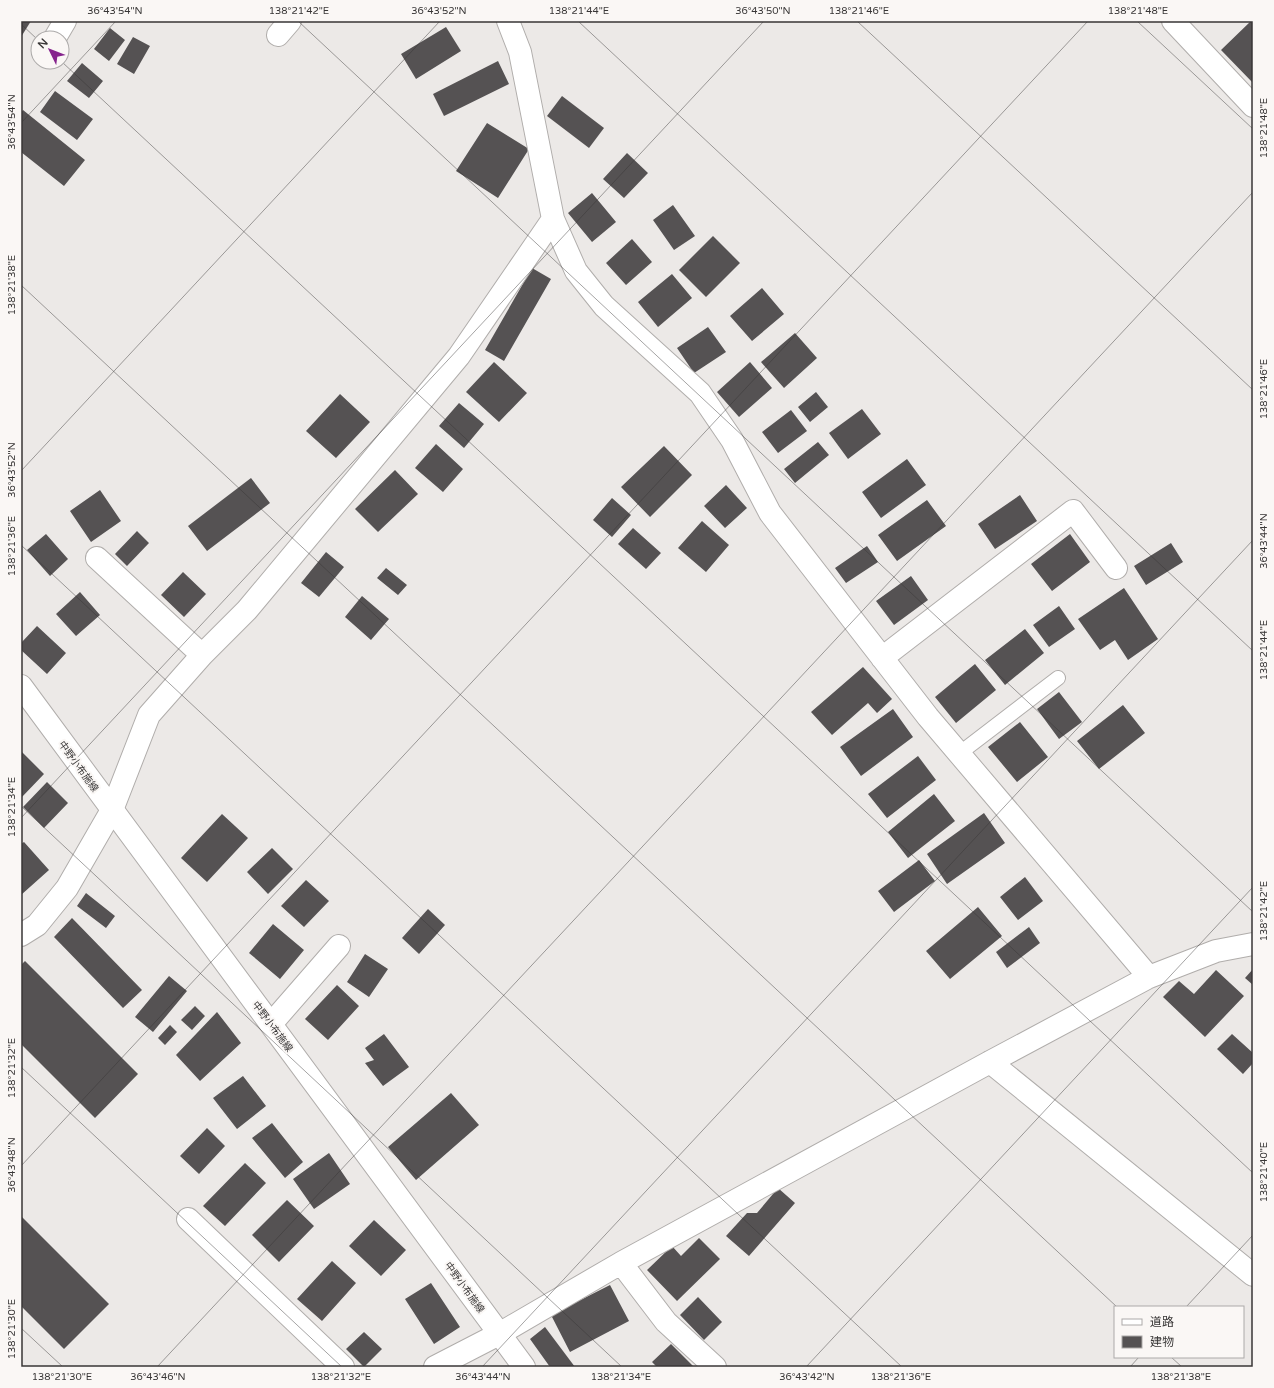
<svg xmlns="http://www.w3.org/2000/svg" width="1274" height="1388" viewBox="0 0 1274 1388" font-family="'Varela Round','Noto Sans JP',sans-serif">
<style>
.building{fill:#555253}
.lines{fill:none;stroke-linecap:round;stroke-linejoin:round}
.service-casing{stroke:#b0adab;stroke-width:16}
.minor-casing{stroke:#b0adab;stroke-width:24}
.secondary-casing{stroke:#b0adab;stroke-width:24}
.service{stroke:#fff;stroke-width:14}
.minor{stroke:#fff;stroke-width:22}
.secondary{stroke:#fff;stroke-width:22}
.ticks{fill:none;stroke:#383636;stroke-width:1;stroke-opacity:0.45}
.labels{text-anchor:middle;stroke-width:4;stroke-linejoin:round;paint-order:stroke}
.street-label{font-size:10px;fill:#383636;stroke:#faf7f5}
.neatline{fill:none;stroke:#383636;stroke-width:1.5}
.ticks-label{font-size:10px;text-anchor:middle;fill:#383636}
</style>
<rect width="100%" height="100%" fill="#ece9e7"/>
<path class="building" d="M 21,21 L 31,21 L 21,37 Z
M 1251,21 L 1253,21 L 1253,83 L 1221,50 Z
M 446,27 L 461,51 L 416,79 L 401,54 Z
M 110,28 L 125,40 L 109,61 L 94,49 Z
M 133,37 L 150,46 L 134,74 L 117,64 Z
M 498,61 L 509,84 L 444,116 L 433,94 Z
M 82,63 L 103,81 L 89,98 L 67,81 Z
M 55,91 L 93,119 L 77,140 L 40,112 Z
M 562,96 L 604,128 L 589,148 L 547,116 Z
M 23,110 L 85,160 L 64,186 L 21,152 L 21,113 Z
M 487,123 L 529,149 L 498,198 L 456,171 Z
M 627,153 L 648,173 L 624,198 L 603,179 Z
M 592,193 L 616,222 L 592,242 L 568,213 Z
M 673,205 L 695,236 L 674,250 L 653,220 Z
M 713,236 L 740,263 L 706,297 L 679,270 Z
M 632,239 L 652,262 L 626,285 L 606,263 Z
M 532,268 L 551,279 L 504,361 L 485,350 Z
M 672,274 L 692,298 L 658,327 L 638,302 Z
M 762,288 L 784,314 L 752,341 L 730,316 Z
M 708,327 L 726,352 L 694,373 L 677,348 Z
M 795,333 L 817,358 L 784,388 L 761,362 Z
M 494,362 L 527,393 L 499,422 L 466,392 Z
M 750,362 L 772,388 L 739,417 L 717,392 Z
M 816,392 L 828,407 L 810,422 L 798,407 Z
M 340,394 L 370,422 L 336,458 L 306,431 Z
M 459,403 L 484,424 L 464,448 L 439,426 Z
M 862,409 L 881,434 L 848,459 L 829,433 Z
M 791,410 L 807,431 L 778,453 L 762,432 Z
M 818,442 L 829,455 L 795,483 L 784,469 Z
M 436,444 L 463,469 L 443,492 L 415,468 Z
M 664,446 L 692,475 L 650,517 L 621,487 Z
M 907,459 L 926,485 L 881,518 L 862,492 Z
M 395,470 L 418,494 L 378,532 L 355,509 Z
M 251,478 L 270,503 L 207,551 L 188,526 Z
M 726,485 L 747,508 L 725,528 L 704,506 Z
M 100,490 L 121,521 L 91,542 L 70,511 Z
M 1020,495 L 1037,521 L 995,549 L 978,524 Z
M 612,498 L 631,515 L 612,537 L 593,520 Z
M 927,500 L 946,526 L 897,561 L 878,535 Z
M 702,521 L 729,545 L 706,572 L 678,548 Z
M 633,528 L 661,553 L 646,569 L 618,544 Z
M 137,531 L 149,543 L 127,566 L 115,554 Z
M 46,534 L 68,559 L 50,576 L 27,550 Z
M 1070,534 L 1090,562 L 1052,591 L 1031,564 Z
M 1171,543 L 1183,562 L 1146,585 L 1134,566 Z
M 867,546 L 878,562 L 846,583 L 835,568 Z
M 326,552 L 344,567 L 319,597 L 301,583 Z
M 386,568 L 407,585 L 398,595 L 377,578 Z
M 183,572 L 206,594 L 184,617 L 161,595 Z
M 911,576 L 928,600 L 894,625 L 876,601 Z
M 1124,588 L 1158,639 L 1128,660 L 1115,640 L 1100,650 L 1078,619 Z
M 80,592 L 100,615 L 76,636 L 56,614 Z
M 362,596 L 389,619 L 371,640 L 345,617 Z
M 1059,606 L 1075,629 L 1049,647 L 1033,625 Z
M 37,626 L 66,653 L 47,674 L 21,650 L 21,643 Z
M 1025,629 L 1044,653 L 1005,685 L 985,660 Z
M 975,664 L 996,690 L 956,723 L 935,697 Z
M 863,667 L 892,699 L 877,713 L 868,703 L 832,735 L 811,712 Z
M 1059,692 L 1082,722 L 1059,739 L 1037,709 Z
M 1123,705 L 1145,733 L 1099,769 L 1077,741 Z
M 893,709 L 913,737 L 861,776 L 840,747 Z
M 1020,722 L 1048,757 L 1017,782 L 988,747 Z
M 21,751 L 44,774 L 21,798 Z
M 918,756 L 936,780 L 887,818 L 868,794 Z
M 47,782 L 68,803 L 44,828 L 23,807 Z
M 934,794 L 955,821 L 908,858 L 888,832 Z
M 984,813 L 1005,843 L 947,884 L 927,854 Z
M 222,814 L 248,838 L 207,882 L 181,858 Z
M 24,842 L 49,870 L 21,895 L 21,844 Z
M 272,848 L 293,869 L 268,894 L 247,872 Z
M 919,860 L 935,881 L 894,912 L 878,891 Z
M 1025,877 L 1043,901 L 1018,920 L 1000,897 Z
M 306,880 L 329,901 L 304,927 L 281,906 Z
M 86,893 L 115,916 L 106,928 L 77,906 Z
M 978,907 L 1002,936 L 950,979 L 926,951 Z
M 428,909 L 445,925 L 419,954 L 402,938 Z
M 72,918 L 142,990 L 123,1008 L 54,937 Z
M 273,924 L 304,950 L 280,979 L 249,953 Z
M 1029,927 L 1040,943 L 1007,968 L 996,952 Z
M 365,954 L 388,969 L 369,997 L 347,982 Z
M 25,961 L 138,1074 L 95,1118 L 21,1044 L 21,965 Z
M 1253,969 L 1253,985 L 1245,978 Z
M 1216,970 L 1244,996 L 1205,1037 L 1163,997 L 1179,981 L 1194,994 Z
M 169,976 L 187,991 L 153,1032 L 135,1017 Z
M 337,985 L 359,1006 L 328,1040 L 305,1019 Z
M 195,1006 L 205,1016 L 192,1030 L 181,1020 Z
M 217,1012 L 241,1043 L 200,1081 L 176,1055 Z
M 170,1025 L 177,1032 L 165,1045 L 158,1038 Z
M 384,1034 L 409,1067 L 383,1086 L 365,1063 L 374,1060 L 365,1048 Z
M 1232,1034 L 1253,1053 L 1253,1063 L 1243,1074 L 1217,1049 Z
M 243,1076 L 266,1106 L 237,1129 L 213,1098 Z
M 451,1093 L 479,1125 L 416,1180 L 388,1147 Z
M 272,1123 L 303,1162 L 285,1178 L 252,1138 Z
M 207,1128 L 225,1146 L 199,1174 L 180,1156 Z
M 329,1153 L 350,1184 L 314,1209 L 293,1179 Z
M 245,1163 L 266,1183 L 225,1226 L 203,1206 Z
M 778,1188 L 795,1203 L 749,1256 L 726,1236 L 747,1213 L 757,1213 Z
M 287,1200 L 314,1226 L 279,1262 L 252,1235 Z
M 21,1216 L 109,1304 L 64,1349 L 21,1306 Z
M 374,1220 L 406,1250 L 381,1276 L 349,1246 Z
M 699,1238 L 720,1259 L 677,1301 L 647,1270 L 672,1246 L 681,1256 Z
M 332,1261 L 356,1283 L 322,1321 L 297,1299 Z
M 431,1283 L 460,1327 L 434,1344 L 405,1299 Z
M 610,1285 L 629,1321 L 570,1352 L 551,1315 Z
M 698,1297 L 722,1322 L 704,1340 L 680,1315 Z
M 545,1327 L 575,1367 L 550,1367 L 530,1339 Z
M 364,1332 L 382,1349 L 364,1367 L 346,1349 Z
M 671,1344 L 694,1367 L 657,1367 L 652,1362 Z"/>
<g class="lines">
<defs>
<path id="service" d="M 960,753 L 1058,678"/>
<path id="minor" d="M 508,21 L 520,52 L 553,219 L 576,271 L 604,306 L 700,393 L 732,440 L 770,513 L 928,717 L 1149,977
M 1173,21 L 1253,106
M 278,35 L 290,21
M 55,38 L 65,21
M 97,558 L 202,655
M 882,658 L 1073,511 L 1116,568
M 21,935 L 37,925 L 67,888 L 112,810 L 149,715 L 202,655 L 247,610 L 459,356 L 553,219
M 271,1024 L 339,946
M 990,1062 L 1253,1275
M 188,1219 L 343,1367
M 621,1263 L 666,1322 L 715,1367
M 435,1367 L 499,1334 L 621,1263 L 990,1062 L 1149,977 L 1216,951 L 1253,944"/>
<path id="secondary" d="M 21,686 L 524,1367"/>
</defs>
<use href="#service" class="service-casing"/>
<use href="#minor" class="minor-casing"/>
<use href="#secondary" class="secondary-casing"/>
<use href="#service" class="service"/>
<use href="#minor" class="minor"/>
<use href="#secondary" class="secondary"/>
</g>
<path class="ticks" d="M 298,21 L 1253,912M 578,21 L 1253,651M 857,21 L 1253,390M 1137,21 L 1253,129M 21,24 L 38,40M 62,62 L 1253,1173M 21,123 L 116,21M 21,285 L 1117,1307M 21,471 L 440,21M 21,545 L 902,1367M 21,806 L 622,1367M 21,818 L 764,21M 21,1067 L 342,1367M 21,1166 L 1088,21M 1186,1307 L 1253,1235M 21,1328 L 63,1367M 1171,1357 L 1182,1367M 157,1367 L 1253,192M 482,1367 L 1253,540M 806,1367 L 1253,887M 1130,1367 L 1139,1357"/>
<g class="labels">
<g class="street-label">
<text transform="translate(79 766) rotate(54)" y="4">中野小布施線</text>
<text transform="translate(273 1026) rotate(53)" y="4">中野小布施線</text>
<text transform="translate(465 1287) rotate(54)" y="4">中野小布施線</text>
</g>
</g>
<rect width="1274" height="1388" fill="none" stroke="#faf7f5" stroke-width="44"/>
<rect x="1114" y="1306" width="130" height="52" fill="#faf7f5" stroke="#acaaa9"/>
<rect x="1122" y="1319" width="20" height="6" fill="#ffffff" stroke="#acaaa9"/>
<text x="1150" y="1326" font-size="12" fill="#383636">道路</text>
<rect x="1122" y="1336" width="20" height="12" fill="#555253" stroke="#acaaa9"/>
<text x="1150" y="1346" font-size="12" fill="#383636">建物</text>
<g transform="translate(50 50) rotate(313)"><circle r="19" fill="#faf7f5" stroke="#acaaa9"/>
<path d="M0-3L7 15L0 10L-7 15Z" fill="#86248d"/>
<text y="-6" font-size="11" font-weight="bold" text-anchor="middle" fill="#383636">N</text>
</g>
<rect x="22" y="22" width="1230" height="1344" class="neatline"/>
<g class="ticks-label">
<text x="115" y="14">36°43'54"N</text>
<text x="299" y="14">138°21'42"E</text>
<text x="439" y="14">36°43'52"N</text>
<text x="579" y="14">138°21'44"E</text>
<text x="763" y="14">36°43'50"N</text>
<text x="859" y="14">138°21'46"E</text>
<text x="1138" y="14">138°21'48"E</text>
<text transform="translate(11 122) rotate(-90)" y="4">36°43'54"N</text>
<text transform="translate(1263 128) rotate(-90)" y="4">138°21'48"E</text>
<text transform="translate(11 285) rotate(-90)" y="4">138°21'38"E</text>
<text transform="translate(1263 389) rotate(-90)" y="4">138°21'46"E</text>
<text transform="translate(11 470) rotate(-90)" y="4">36°43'52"N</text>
<text transform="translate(1263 541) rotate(-90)" y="4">36°43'44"N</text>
<text transform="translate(11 546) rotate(-90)" y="4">138°21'36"E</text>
<text transform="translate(1263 650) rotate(-90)" y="4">138°21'44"E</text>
<text transform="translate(11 807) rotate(-90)" y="4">138°21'34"E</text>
<text transform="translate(1263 911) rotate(-90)" y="4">138°21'42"E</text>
<text transform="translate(11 1068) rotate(-90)" y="4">138°21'32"E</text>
<text transform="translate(11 1165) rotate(-90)" y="4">36°43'48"N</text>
<text transform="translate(1263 1172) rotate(-90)" y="4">138°21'40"E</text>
<text transform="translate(11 1329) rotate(-90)" y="4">138°21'30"E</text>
<text x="62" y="1380">138°21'30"E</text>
<text x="158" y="1380">36°43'46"N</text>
<text x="341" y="1380">138°21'32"E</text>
<text x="483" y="1380">36°43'44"N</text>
<text x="621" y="1380">138°21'34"E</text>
<text x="807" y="1380">36°43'42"N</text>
<text x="901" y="1380">138°21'36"E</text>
<text x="1181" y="1380">138°21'38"E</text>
</g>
</svg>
